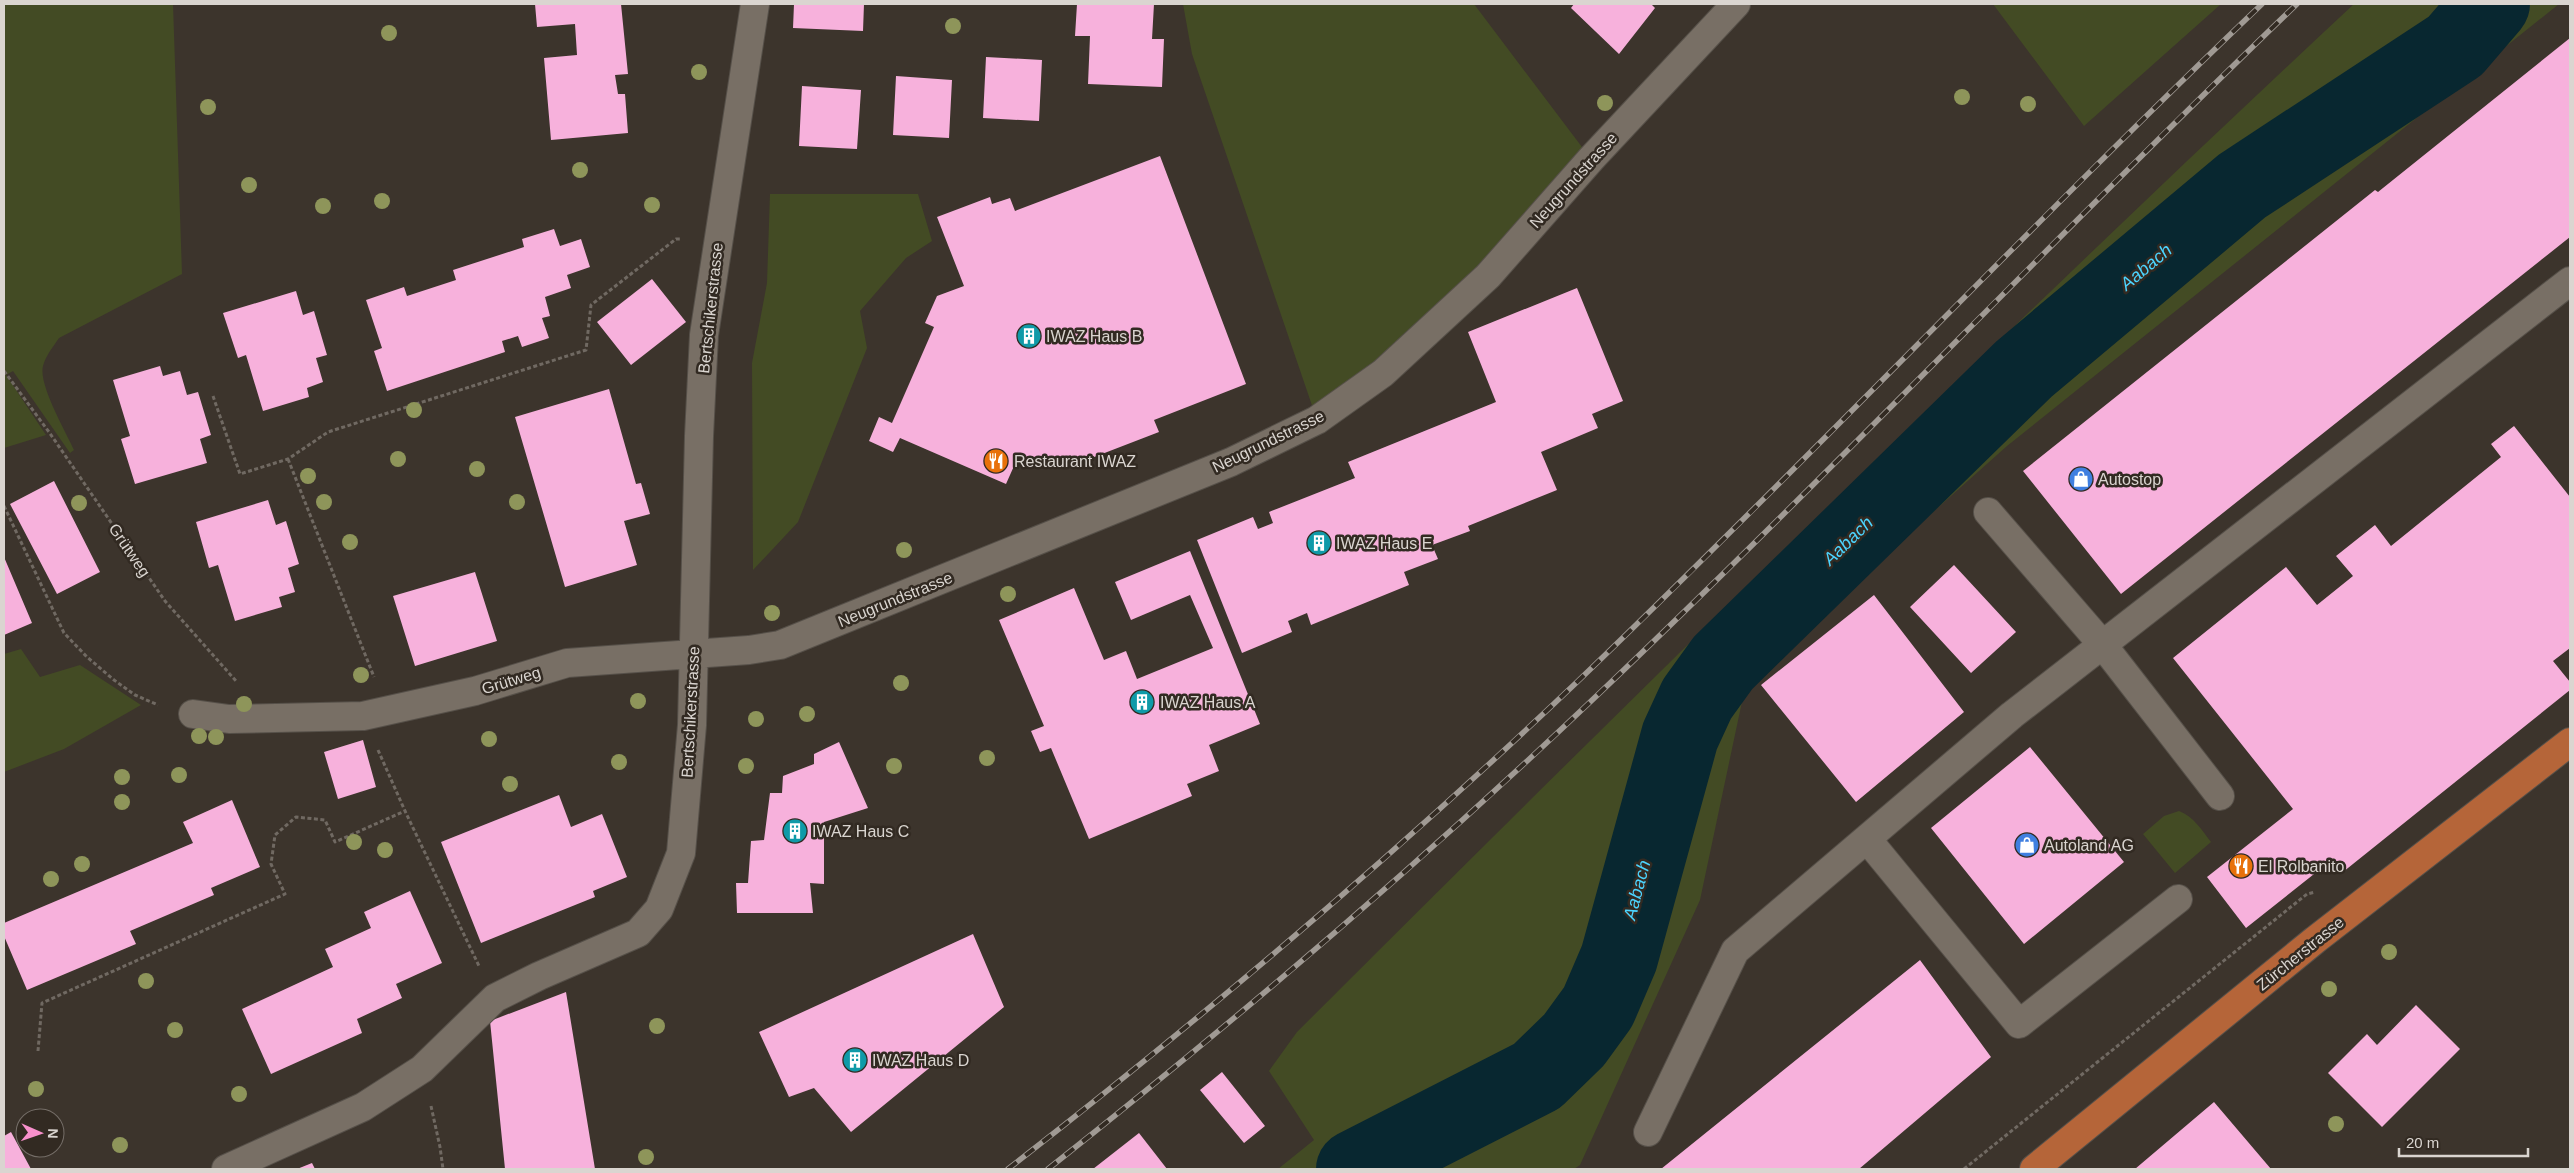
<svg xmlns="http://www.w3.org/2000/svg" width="2574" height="1173" viewBox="0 0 2574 1173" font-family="Helvetica,sans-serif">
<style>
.green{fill:#434b24}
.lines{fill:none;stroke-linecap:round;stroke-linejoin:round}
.stream{stroke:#082730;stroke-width:12}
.river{stroke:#082730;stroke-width:78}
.building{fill:#f7b1dc}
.minor-casing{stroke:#565049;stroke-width:30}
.major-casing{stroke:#565049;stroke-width:30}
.path{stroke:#706962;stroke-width:3;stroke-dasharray:4 2.5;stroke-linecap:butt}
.minor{stroke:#786f65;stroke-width:28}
.major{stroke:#b56539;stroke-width:28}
.rail-casing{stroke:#a09a94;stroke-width:5.5}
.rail{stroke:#322a22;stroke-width:4;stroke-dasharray:11;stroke-linecap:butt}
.tree{fill:#8e955a}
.labels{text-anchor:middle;stroke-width:5;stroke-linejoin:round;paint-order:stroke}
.street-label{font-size:16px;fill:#dad5d0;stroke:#322a22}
.poi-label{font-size:16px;fill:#dad5d0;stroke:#322a22;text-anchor:start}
.water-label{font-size:18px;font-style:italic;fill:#4cd4fe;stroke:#322a22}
</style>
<rect width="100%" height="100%" fill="#3c342c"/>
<path class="green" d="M 4,4 L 173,4 L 182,274 L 59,338 C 53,347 46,355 43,366 C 38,384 66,432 74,450 L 70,453 L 13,371 L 6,375 L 46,435 L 4,448 Z
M 1183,4 L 1474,4 L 1591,159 L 1488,276 L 1317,420 L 1192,54 Z
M 1993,4 L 2221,4 L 2084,126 Z
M 2354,4 L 2559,4 L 2007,446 L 1747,678 L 1700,900 L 1580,1165 L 1574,1169 L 1278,1169 L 1314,1140 L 1269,1071 L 1297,1032 C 1645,685 1995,339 2354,4 Z
M 770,194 L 918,194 L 932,241 L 906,258 L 860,311 L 867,348 L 798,522 L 753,570 L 752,363 L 767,283 Z
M 21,649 L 40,677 L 80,665 L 141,705 L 64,749 L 4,772 L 4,654 Z
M 2179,811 C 2194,817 2201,829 2211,842 L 2175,873 L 2143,834 L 2164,816 Z"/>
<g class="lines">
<path class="stream" d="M 1357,1169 L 1357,1168"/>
<path class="river" d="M 1355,1169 L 1537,1076 L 1574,1040 L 1598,1007 L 1619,958 L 1680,736 L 1697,699 L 1723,663 L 2024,369 L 2242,186 L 2455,46 L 2491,4"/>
</g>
<path class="building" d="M 535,4 L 621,4 L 628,74 L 615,75 L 618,94 L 625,94 L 628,133 L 551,140 L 544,58 L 577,55 L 575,24 L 537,27 Z
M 794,4 L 864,4 L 863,31 L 793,28 Z
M 1077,4 L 1154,4 L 1152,39 L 1164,39 L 1162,87 L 1088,84 L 1090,36 L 1075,36 Z
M 1574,4 L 1651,4 L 1655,8 L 1619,54 L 1571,8 Z
M 2570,38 L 2570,237 L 2121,594 L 2023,471 L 2375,190 L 2378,192 Z
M 986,57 L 1042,60 L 1039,121 L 983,118 Z
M 896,76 L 952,80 L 949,138 L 893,135 Z
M 802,86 L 861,90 L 857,149 L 799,146 Z
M 1160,156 L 1246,384 L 1154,420 L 1159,432 L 1063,469 L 1061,461 L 1043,468 L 1018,457 L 1006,484 L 900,438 L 893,452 L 869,441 L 879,417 L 892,423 L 934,327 L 925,323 L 937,296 L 964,286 L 937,217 L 990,197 L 992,204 L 1010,198 L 1015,211 Z
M 554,229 L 560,246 L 581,239 L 590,267 L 567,275 L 571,288 L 545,297 L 550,316 L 542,318 L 549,338 L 522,347 L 518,336 L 502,341 L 505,352 L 387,391 L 374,351 L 382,348 L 366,300 L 404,287 L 407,296 L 456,280 L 453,270 L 524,247 L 522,239 Z
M 652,279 L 686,322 L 631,365 L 597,322 Z
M 1577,288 L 1623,401 L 1592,414 L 1598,428 L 1541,452 L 1557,490 L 1468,526 L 1470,531 L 1432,545 L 1438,559 L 1404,572 L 1409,585 L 1311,625 L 1307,613 L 1288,621 L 1292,632 L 1242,653 L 1197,540 L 1253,517 L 1258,529 L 1273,523 L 1269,512 L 1355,478 L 1348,462 L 1496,402 L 1468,332 Z
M 296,291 L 303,315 L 314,311 L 327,355 L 316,358 L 323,382 L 307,388 L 309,397 L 263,411 L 246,355 L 238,358 L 223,313 Z
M 160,366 L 163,376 L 180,371 L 187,395 L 198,392 L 211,435 L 200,439 L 207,463 L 135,484 L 121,439 L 130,436 L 113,380 Z
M 609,389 L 636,484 L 641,483 L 650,514 L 624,521 L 637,565 L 565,587 L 515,417 Z
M 2514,426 L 2570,497 L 2570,648 L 2553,661 L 2570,682 L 2570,690 L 2343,872 L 2333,859 L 2246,928 L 2207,877 L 2293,809 L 2173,658 L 2286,567 L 2317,605 L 2353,576 L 2336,556 L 2375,525 L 2391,546 L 2501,457 L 2491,444 Z
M 54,481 L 100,572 L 57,594 L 10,504 Z
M 268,500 L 276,525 L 286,521 L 299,564 L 288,568 L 295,592 L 279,597 L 282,607 L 235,621 L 218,565 L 209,568 L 196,522 Z
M 1190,551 L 1260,724 L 1209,745 L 1219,771 L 1187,784 L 1192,796 L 1089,839 L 1051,748 L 1040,752 L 1031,731 L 1044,726 L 999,620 L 1074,588 L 1104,660 L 1126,651 L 1137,679 L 1213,648 L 1190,595 L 1131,620 L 1115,582 Z
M 4,557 L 32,623 L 4,635 Z
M 1954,565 L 2016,632 L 1971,673 L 1910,607 Z
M 475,572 L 497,641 L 415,666 L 393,596 Z
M 1874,595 L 1964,712 L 1856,802 L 1761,685 Z
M 363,740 L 376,787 L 338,799 L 324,752 Z
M 839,742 L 868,808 L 824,822 L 824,884 L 810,883 L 813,913 L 737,913 L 736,883 L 748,883 L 751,841 L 764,840 L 770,793 L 782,793 L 783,776 L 814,764 L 814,754 Z
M 2030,747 L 2124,862 L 2024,944 L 1931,828 Z
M 559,795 L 571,827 L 602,814 L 627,877 L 593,891 L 595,897 L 481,943 L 441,842 Z
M 232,800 L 260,867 L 211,888 L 214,895 L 130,931 L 136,944 L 27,990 L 4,936 L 4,923 L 193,843 L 183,822 Z
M 410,891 L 442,963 L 396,984 L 402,998 L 357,1019 L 362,1033 L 271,1074 L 242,1009 L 333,967 L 325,949 L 371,928 L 364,912 Z
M 973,934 L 1004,1007 L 851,1132 L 814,1088 L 789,1097 L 759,1032 Z
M 1920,960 L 1991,1057 L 1859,1169 L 1661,1169 Z
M 566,992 L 595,1169 L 505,1169 L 490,1021 Z
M 2416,1005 L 2460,1049 L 2382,1127 L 2328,1073 L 2367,1034 L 2377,1045 Z
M 1222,1072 L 1265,1126 L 1244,1143 L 1200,1090 Z
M 2214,1102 L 2271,1169 L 2135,1169 Z
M 11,1132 L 31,1169 L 4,1169 L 4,1136 Z
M 1139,1133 L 1167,1169 L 1093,1169 Z
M 312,1163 L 315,1169 L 297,1169 Z"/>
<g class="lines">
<defs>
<path id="minor" d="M 1988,512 L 2102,644 L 2220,796
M 193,714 L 229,719 L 363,716 L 475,691 L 567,663 L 749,650 L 780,645 L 1231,462 L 1317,420 L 1383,373 L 1488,276 L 1591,159 L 1736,4
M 1867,839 L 2019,1024 L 2178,899
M 1648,1132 L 1735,951 L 2012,715 L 2570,281
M 226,1169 L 363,1107 L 422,1069 L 495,998 L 539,976 L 638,933 L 659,909 L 681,853 L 692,725 L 699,436 L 704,335 L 755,4"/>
<path id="major" d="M 2034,1169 L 2315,940 L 2570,742"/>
</defs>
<use href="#minor" class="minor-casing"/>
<use href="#major" class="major-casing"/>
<path class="path" d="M 4,371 L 49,432 L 165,601 L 236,681
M 213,396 L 240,474 L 288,459 L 328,432 L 586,350 L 591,305 L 676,239 L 682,239
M 288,459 L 374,677
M 4,506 L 64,633 L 87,657 L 114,680 L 135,695 L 158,705
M 378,750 L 405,811 L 479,966
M 38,1051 L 42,1003 L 285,894 L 271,864 L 275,835 L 296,817 L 325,820 L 335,842 L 405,811
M 431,1106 L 440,1147 L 443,1169
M 1964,1169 L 2307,894 L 2315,892"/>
<use href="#minor" class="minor"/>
<use href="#major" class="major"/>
<defs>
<path id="rail" d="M 1008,1169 C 1205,1016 1396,854 1577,682 C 1809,460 2029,226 2262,4
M 1048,1169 C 1234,1022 1415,868 1588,704 C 1829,476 2057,234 2297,4"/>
</defs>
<use href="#rail" class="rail-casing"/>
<use href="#rail" class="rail"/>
</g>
<g class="tree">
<circle cx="953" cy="26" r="8"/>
<circle cx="389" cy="33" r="8"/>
<circle cx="699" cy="72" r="8"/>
<circle cx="1962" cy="97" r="8"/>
<circle cx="1605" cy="103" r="8"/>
<circle cx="2028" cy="104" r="8"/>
<circle cx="208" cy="107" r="8"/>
<circle cx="580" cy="170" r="8"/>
<circle cx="249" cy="185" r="8"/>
<circle cx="382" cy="201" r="8"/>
<circle cx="652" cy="205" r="8"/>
<circle cx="323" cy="206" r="8"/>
<circle cx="414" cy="410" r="8"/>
<circle cx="398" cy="459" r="8"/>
<circle cx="477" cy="469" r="8"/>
<circle cx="308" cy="476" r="8"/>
<circle cx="324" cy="502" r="8"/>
<circle cx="517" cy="502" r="8"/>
<circle cx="79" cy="503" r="8"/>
<circle cx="350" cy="542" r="8"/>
<circle cx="904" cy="550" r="8"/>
<circle cx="1008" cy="594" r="8"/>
<circle cx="772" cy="613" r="8"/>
<circle cx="361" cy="675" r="8"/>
<circle cx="901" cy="683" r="8"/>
<circle cx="638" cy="701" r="8"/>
<circle cx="244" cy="704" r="8"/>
<circle cx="807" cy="714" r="8"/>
<circle cx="756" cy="719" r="8"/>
<circle cx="199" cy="736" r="8"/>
<circle cx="216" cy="737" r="8"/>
<circle cx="489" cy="739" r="8"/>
<circle cx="987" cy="758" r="8"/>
<circle cx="619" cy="762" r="8"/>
<circle cx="746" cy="766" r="8"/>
<circle cx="894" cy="766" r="8"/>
<circle cx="179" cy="775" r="8"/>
<circle cx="122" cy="777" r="8"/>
<circle cx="510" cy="784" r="8"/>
<circle cx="122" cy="802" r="8"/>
<circle cx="354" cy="842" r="8"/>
<circle cx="385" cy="850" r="8"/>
<circle cx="82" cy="864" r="8"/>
<circle cx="51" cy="879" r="8"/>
<circle cx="2389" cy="952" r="8"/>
<circle cx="146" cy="981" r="8"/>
<circle cx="2329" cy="989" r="8"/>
<circle cx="657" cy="1026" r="8"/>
<circle cx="175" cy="1030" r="8"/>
<circle cx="36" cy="1089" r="8"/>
<circle cx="239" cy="1094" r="8"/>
<circle cx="2336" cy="1124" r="8"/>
<circle cx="120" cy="1145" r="8"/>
<circle cx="646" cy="1157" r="8"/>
</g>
<defs>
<symbol id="building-disc" viewBox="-11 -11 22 22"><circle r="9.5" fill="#0f9aa8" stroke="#322a22"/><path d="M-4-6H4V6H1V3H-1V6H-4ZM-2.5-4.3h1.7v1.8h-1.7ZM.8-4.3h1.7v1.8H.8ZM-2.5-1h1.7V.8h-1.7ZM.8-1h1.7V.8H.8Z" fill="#fff"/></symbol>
<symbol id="restaurant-disc" viewBox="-11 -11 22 22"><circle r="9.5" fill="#e8710a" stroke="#322a22"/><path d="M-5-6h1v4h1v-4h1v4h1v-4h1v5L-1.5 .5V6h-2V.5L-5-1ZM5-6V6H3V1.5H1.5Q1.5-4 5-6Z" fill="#fff"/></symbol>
<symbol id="shop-disc" viewBox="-11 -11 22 22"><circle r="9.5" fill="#3f7fe0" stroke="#322a22"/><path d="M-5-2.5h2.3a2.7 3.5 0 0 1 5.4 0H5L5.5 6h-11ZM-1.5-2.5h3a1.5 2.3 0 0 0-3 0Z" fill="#fff"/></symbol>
</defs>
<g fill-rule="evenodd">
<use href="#building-disc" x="1015" y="322" width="28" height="28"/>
<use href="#restaurant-disc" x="982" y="447" width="28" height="28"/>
<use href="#shop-disc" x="2067" y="465" width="28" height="28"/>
<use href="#building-disc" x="1305" y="529" width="28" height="28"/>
<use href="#building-disc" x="1128" y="688" width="28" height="28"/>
<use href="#building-disc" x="781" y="817" width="28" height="28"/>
<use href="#shop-disc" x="2013" y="831" width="28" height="28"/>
<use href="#restaurant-disc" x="2227" y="852" width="28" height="28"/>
<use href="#building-disc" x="841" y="1046" width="28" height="28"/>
</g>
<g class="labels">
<g class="street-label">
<text transform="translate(1573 180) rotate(-48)" y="6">Neugrundstrasse</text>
<text transform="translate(710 308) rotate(-84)" y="6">Bertschikerstrasse</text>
<text transform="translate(1268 441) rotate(-26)" y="6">Neugrundstrasse</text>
<text transform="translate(130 550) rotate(56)" y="6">Grütweg</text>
<text transform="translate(895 599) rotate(-22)" y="6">Neugrundstrasse</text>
<text transform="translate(511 680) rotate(-17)" y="6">Grütweg</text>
<text transform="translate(690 712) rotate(-87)" y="6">Bertschikerstrasse</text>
<text transform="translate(2300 953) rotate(-39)" y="6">Zürcherstrasse</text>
</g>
<g class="poi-label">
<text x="1046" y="342">IWAZ Haus B</text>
<text x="1014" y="467">Restaurant IWAZ</text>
<text x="2098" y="485">Autostop</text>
<text x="1336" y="549">IWAZ Haus E</text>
<text x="1160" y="708">IWAZ Haus A</text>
<text x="812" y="837">IWAZ Haus C</text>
<text x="2044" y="851">Autoland AG</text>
<text x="2258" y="872">El Rolbanito</text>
<text x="872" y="1066">IWAZ Haus D</text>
</g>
<g class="water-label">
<text transform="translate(2146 267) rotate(-40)" y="6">Aabach</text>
<text transform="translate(1848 541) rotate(-44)" y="6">Aabach</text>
<text transform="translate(1637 890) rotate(-75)" y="6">Aabach</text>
</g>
</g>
<rect width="2574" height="1173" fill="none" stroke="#dad5d0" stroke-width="10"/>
<g transform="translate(40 1133) rotate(92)"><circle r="24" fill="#322a22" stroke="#756e68"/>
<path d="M0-4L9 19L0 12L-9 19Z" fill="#f890cc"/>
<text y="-8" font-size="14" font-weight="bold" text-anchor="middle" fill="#dad5d0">N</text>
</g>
<path d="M2399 1148v8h129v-8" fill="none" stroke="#dad5d0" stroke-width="2.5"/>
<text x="2406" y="1148" font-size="15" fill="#dad5d0" stroke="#322a22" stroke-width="4" paint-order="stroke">20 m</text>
</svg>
